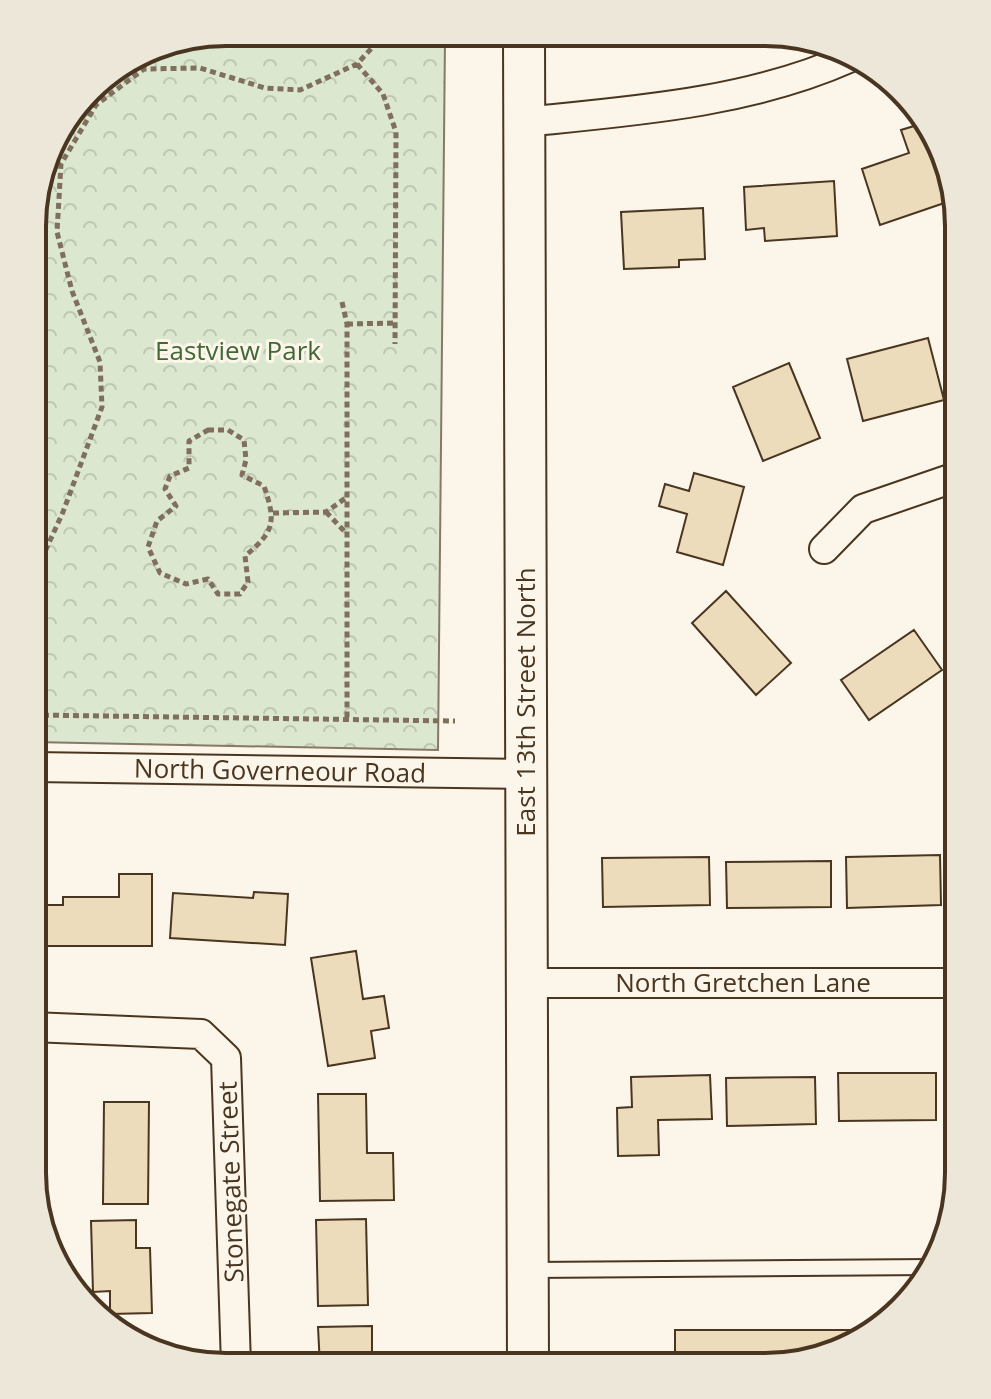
<svg xmlns="http://www.w3.org/2000/svg" width="991" height="1399" viewBox="0 0 991 1399" font-family="'Open Sans',sans-serif">
<style>
.park{fill:url(#park-crowns);stroke:#887966;stroke-width:2}
.building{fill:#ecdcbc;stroke:#4a3520;stroke-width:2}
.lines{fill:none;stroke-linecap:round;stroke-linejoin:round}
.lane-casing{stroke:#4a3520;stroke-width:18}
.street-casing{stroke:#4a3520;stroke-width:32}
.secondary-casing{stroke:#4a3520;stroke-width:44}
.path{stroke:#7f6f5c;stroke-width:5;stroke-dasharray:6 4;stroke-linecap:butt}
.lane{stroke:#fbf6e9;stroke-width:14}
.street{stroke:#fbf6e9;stroke-width:28}
.secondary{stroke:#fbf6e9;stroke-width:40}
.labels{text-anchor:middle;stroke-width:6;stroke-linejoin:round;paint-order:stroke}
.park-label{font-size:26px;fill:#436837;stroke:#fbf6e9}
.street-label{font-size:26px;fill:#4a3520;stroke:#fbf6e9}
.rim{fill:none;stroke:#4a3520;stroke-width:4}
</style>
<defs>
<pattern id="park-crowns" width="20" height="18" patternUnits="userSpaceOnUse" patternTransform="scale(2)"><rect width="20" height="18" fill="#dce7d0"/><path d="M2 6a3 3 0 1 1 6 0M12 15a3 3 0 1 1 6 0" fill="none" stroke="#bec7b2"/></pattern>
</defs>
<rect width="100%" height="100%" fill="#fbf6e9"/>
<path class="park" d="M 445,39 L 438,750 L 33,742 L 34,200 L 58,129 L 98,80 L 163,42 Z"/>
<path class="building" d="M 924,123 L 939,140 L 953,200 L 880,225 L 862,169 L 909,153 L 901,130 Z
M 834,181 L 837,236 L 765,241 L 764,228 L 746,230 L 744,187 Z
M 703,208 L 705,259 L 679,260 L 679,267 L 624,269 L 621,212 Z
M 928,338 L 944,400 L 863,421 L 847,359 Z
M 789,363 L 820,438 L 763,461 L 733,387 Z
M 694,473 L 744,487 L 723,565 L 677,552 L 687,514 L 659,506 L 665,484 L 689,491 Z
M 726,591 L 791,663 L 756,695 L 692,623 Z
M 914,630 L 942,670 L 869,720 L 841,680 Z
M 940,855 L 941,905 L 847,908 L 846,857 Z
M 709,857 L 710,905 L 603,907 L 602,858 Z
M 831,861 L 831,907 L 727,908 L 726,862 Z
M 119,874 L 152,874 L 152,946 L 46,946 L 46,905 L 63,905 L 63,897 L 119,897 Z
M 254,892 L 288,894 L 285,945 L 170,938 L 173,893 L 253,898 Z
M 356,951 L 363,999 L 384,996 L 389,1028 L 371,1031 L 375,1058 L 328,1066 L 311,958 Z
M 838,1073 L 936,1073 L 936,1120 L 839,1121 Z
M 710,1075 L 712,1119 L 658,1120 L 659,1155 L 618,1156 L 617,1108 L 632,1107 L 631,1077 Z
M 815,1077 L 816,1124 L 727,1126 L 726,1078 Z
M 318,1094 L 366,1094 L 367,1153 L 393,1153 L 394,1200 L 320,1201 Z
M 104,1102 L 149,1102 L 148,1204 L 103,1204 Z
M 366,1219 L 368,1305 L 318,1306 L 316,1220 Z
M 136,1220 L 136,1248 L 150,1248 L 152,1313 L 110,1314 L 110,1291 L 93,1292 L 91,1221 Z
M 372,1326 L 372,1366 L 320,1366 L 318,1327 Z
M 675,1330 L 870,1330 L 851,1347 L 766,1367 L 675,1367 Z"/>
<g class="lines">
<defs>
<path id="lane" d="M 531,1270 L 931,1267"/>
<path id="street" d="M 524,122 C 633,111 748,103 849,58
M 824,549 L 863,509 L 959,476
M 33,767 L 526,774
M 527,983 L 959,983
M 32,1027 L 201,1034 L 226,1058 L 236,1365"/>
<path id="secondary" d="M 524,37 L 528,1366"/>
</defs>
<use href="#lane" class="lane-casing"/>
<use href="#street" class="street-casing"/>
<use href="#secondary" class="secondary-casing"/>
<path class="path" d="M 357,64 L 383,94 L 396,132 L 395,344
M 342,302 L 347,324 L 347,717
M 347,324 L 396,323
M 208,430 L 228,430 L 244,440 L 246,460 L 242,475 L 264,486 C 276,522 275,531 245,556 L 248,582 L 240,594 L 218,594 L 208,579 L 186,584 L 160,573 L 148,547 L 157,521 L 176,506 L 165,489 L 170,476 L 189,468 L 189,441 Z
M 326,512 L 347,534
M 273,513 L 326,512 L 347,497
M 33,578 L 63,512 L 102,407 L 100,362 L 72,291 L 57,232 L 61,164 L 96,105 L 144,69 L 200,68 L 265,88 L 300,90 L 357,64 L 380,39
M 33,715 L 455,721
M 32,978 L 35,804"/>
<use href="#lane" class="lane"/>
<use href="#street" class="street"/>
<use href="#secondary" class="secondary"/>
</g>
<g class="labels">
<g class="park-label">
<text x="238" y="360">Eastview Park</text>
</g>
<g class="street-label">
<text transform="translate(526 702) rotate(-90)" y="9">East 13th Street North</text>
<text transform="translate(280 771) rotate(1)" y="9">North Governeour Road</text>
<text x="743" y="992">North Gretchen Lane</text>
<text transform="translate(231 1182) rotate(-92)" y="9">Stonegate Street</text>
</g>
</g>
<path d="M0 0H991V1399H0ZM226 46H765A180 180 0 0 1 945 226V1173A180 180 0 0 1 765 1353H226A180 180 0 0 1 46 1173V226A180 180 0 0 1 226 46Z" fill="#ede7d9" fill-rule="evenodd"/>
<path class="rim" d="M226 46H765A180 180 0 0 1 945 226V1173A180 180 0 0 1 765 1353H226A180 180 0 0 1 46 1173V226A180 180 0 0 1 226 46Z"/>
</svg>
